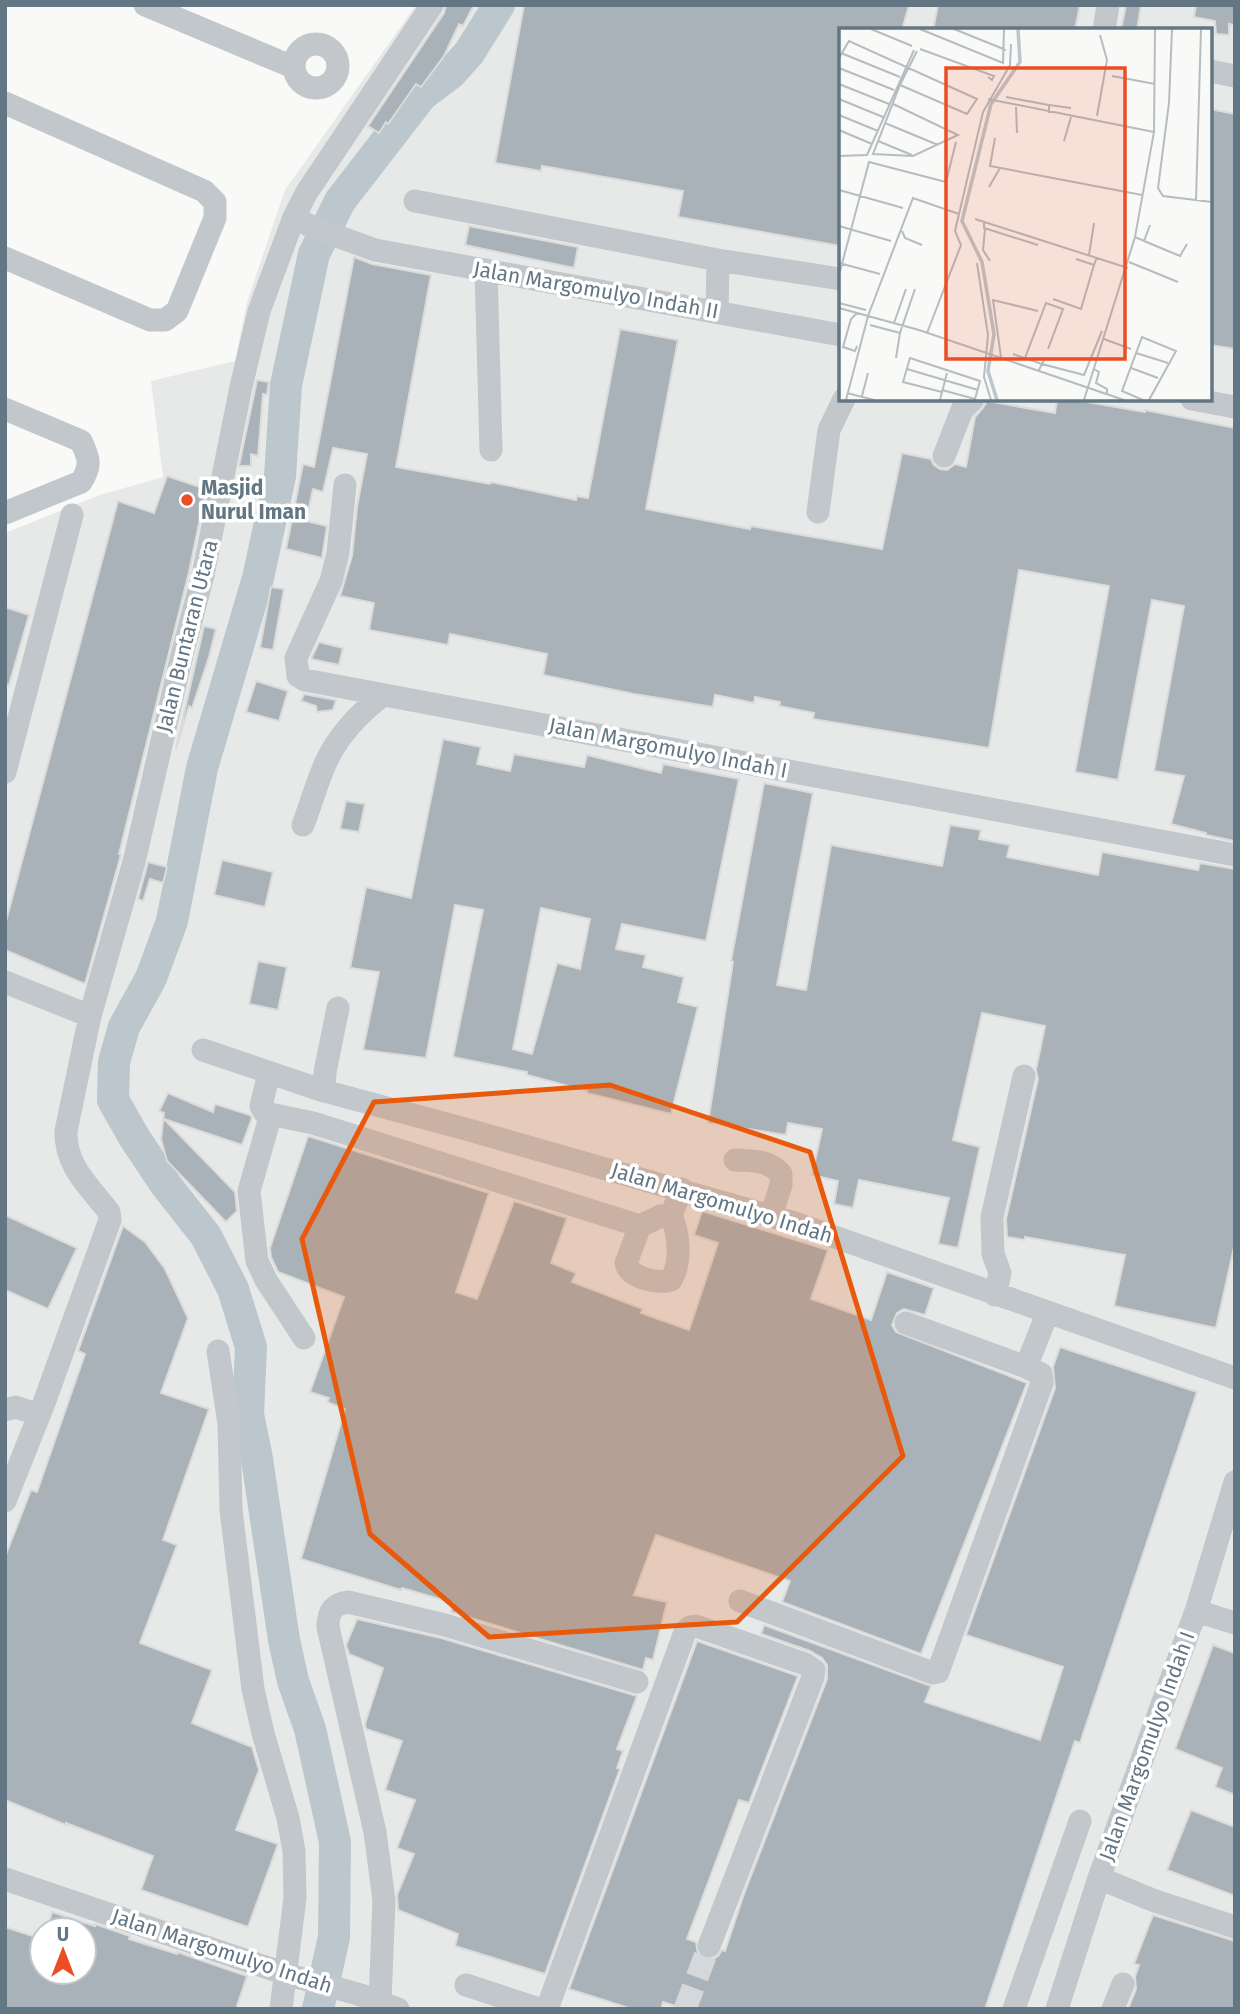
<svg xmlns="http://www.w3.org/2000/svg" width="1240" height="2014" viewBox="0 0 1240 2014" font-family="'Fira Sans',sans-serif">
<style>
.built{fill:#e7e8e8;fill-rule:evenodd}
.lines{fill:none;stroke-linecap:round;stroke-linejoin:round}
.river{stroke:#bbc7cc;stroke-width:32}
.building{fill:#a9b2b9;stroke:#dbdbd9;stroke-width:2;fill-rule:evenodd}
.minor-tunnel{stroke:#d4d8da;stroke-width:23;stroke-dasharray:23 11;stroke-linecap:butt}
.minor{stroke:#c2c7cb;stroke-width:23}
.marked{fill:#e8590c;fill-opacity:0.2;stroke:#e8590c;stroke-width:5;stroke-linejoin:round}
.poi-dot{fill:#eb4e25;stroke:#fff;stroke-width:2.5}
.labels{text-anchor:middle;stroke-width:7;stroke-linejoin:round;paint-order:stroke}
.street-label{font-size:21px;fill:#637683;stroke:#fff}
.poi-label{font-size:21px;font-weight:bold;fill:#637683;stroke:#fff;text-anchor:start}
.inset-river{fill:none;stroke:#bbc7cc;stroke-width:3.5}
.inset-road{fill:none;stroke:#b4bdc2;stroke-width:2}
.view{fill:#eb4e25;fill-opacity:0.15;stroke:#eb4e25;stroke-width:3.5}
.inset-edge{fill:none;stroke:#637683;stroke-width:3.5}
</style>
<rect width="100%" height="100%" fill="#f9f9f7"/>
<path class="built" d="M 416,5 L 1235,5 L 1235,2009 L 5,2009 L 5,533 L 100,495 L 163,477 L 151,381 L 235,361 L 247,302 L 285,190 ZM 841,30 L 1210,30 L 1210,399 L 841,399 ZM 42,1930 L 84,1930 L 84,1972 L 42,1972 Z"/>
<g class="lines">
<path class="river" d="M 318,2009 L 334,1937 L 335,1842 L 310,1729 L 293,1681 L 284,1640 L 257,1459 L 248,1414 L 251,1347 L 233,1289 L 206,1236 L 166,1185 L 134,1137 L 113,1100 L 114,1062 L 124,1027 L 151,978 L 172,921 L 202,768 L 258,578 L 280,476 L 286,385 L 314,254 L 340,201 L 422,95 L 450,74 L 469,53 L 499,5"/>
</g>
<path class="building" d="M 446,5 L 474,5 L 463,26 L 459,24 L 444,56 L 421,87 L 416,84 L 388,124 L 386,122 L 379,133 L 368,126 L 444,13 Z
M 524,5 L 909,5 L 902,30 L 841,30 L 841,246 L 678,217 L 683,191 L 542,166 L 541,171 L 495,163 Z
M 938,5 L 1080,5 L 1075,30 L 933,30 Z
M 1126,5 L 1141,5 L 1137,30 L 1121,30 Z
M 1196,5 L 1235,5 L 1235,25 L 1229,24 L 1229,35 L 1216,34 L 1215,21 L 1194,17 Z
M 1210,109 L 1235,114 L 1235,349 L 1210,345 Z
M 469,226 L 578,247 L 574,268 L 465,245 Z
M 354,257 L 372,264 L 431,275 L 396,467 L 490,484 L 491,482 L 576,500 L 577,496 L 588,498 L 620,329 L 678,340 L 646,509 L 750,529 L 751,526 L 882,549 L 902,453 L 931,459 L 934,465 L 940,469 L 947,470 L 955,464 L 966,467 L 975,417 L 983,408 L 987,401 L 1055,413 L 1057,399 L 1070,399 L 1145,412 L 1145,410 L 1235,428 L 1234,841 L 1206,835 L 1206,833 L 1171,824 L 1184,776 L 1154,771 L 1184,606 L 1152,600 L 1118,780 L 1075,772 L 1109,586 L 1019,570 L 989,748 L 813,719 L 814,713 L 779,706 L 780,702 L 755,697 L 754,703 L 715,695 L 713,707 L 634,694 L 543,675 L 547,654 L 450,634 L 448,645 L 369,630 L 374,603 L 340,596 L 352,556 L 357,507 L 367,454 L 333,448 L 323,492 L 313,489 L 306,521 L 327,526 L 322,558 L 286,549 L 303,464 L 314,467 Z
M 257,380 L 269,382 L 267,395 L 263,394 L 258,456 L 251,454 L 251,466 L 239,466 Z
M 167,476 L 206,489 L 189,572 L 119,854 L 121,855 L 120,858 L 85,984 L 5,950 L 5,925 L 118,501 L 154,513 Z
M 271,587 L 284,589 L 273,650 L 260,648 Z
M 5,607 L 29,615 L 9,685 L 5,684 Z
M 204,626 L 216,629 L 209,657 L 192,708 L 189,706 L 176,749 Z
M 319,642 L 343,648 L 339,665 L 311,659 Z
M 256,681 L 288,691 L 279,721 L 246,712 Z
M 304,694 L 336,700 L 333,710 L 317,712 L 316,706 L 301,701 Z
M 443,739 L 481,747 L 477,764 L 510,771 L 514,754 L 584,767 L 587,755 L 661,773 L 663,764 L 739,779 L 706,941 L 622,924 L 616,949 L 646,955 L 643,967 L 684,977 L 678,1002 L 698,1007 L 671,1114 L 587,1093 L 587,1091 L 527,1075 L 527,1072 L 453,1057 L 483,910 L 455,905 L 426,1058 L 363,1050 L 379,972 L 350,968 L 366,887 L 411,898 ZM 541,908 L 590,919 L 580,969 L 557,963 L 532,1054 L 513,1049 Z
M 764,783 L 813,793 L 777,985 L 806,990 L 831,845 L 942,866 L 950,825 L 981,830 L 979,839 L 1010,845 L 1007,857 L 1098,875 L 1102,852 L 1198,870 L 1200,863 L 1235,869 L 1235,1243 L 1216,1328 L 1114,1306 L 1125,1255 L 1025,1237 L 1025,1240 L 1007,1237 L 1006,1219 L 1038,1079 L 1036,1070 L 1045,1026 L 982,1013 L 953,1140 L 980,1147 L 958,1248 L 938,1244 L 949,1198 L 859,1180 L 853,1208 L 834,1204 L 838,1181 L 812,1175 L 822,1129 L 788,1123 L 786,1135 L 708,1123 L 733,962 L 731,961 Z
M 346,801 L 365,804 L 359,832 L 340,829 Z
M 222,860 L 273,872 L 265,907 L 214,895 Z
M 148,862 L 167,867 L 163,883 L 150,879 L 143,901 L 138,899 Z
M 258,961 L 287,967 L 278,1010 L 249,1004 Z
M 168,1093 L 213,1112 L 215,1104 L 250,1115 L 252,1118 L 242,1145 L 164,1119 L 235,1192 L 237,1211 L 226,1222 L 167,1161 L 161,1139 L 164,1113 L 159,1111 Z
M 308,1136 L 489,1193 L 456,1292 L 477,1299 L 514,1201 L 567,1218 L 551,1263 L 576,1273 L 572,1282 L 643,1309 L 641,1313 L 689,1330 L 718,1243 L 694,1235 L 702,1211 L 828,1250 L 811,1299 L 871,1320 L 887,1272 L 934,1288 L 925,1315 L 904,1309 L 897,1313 L 892,1325 L 896,1332 L 1027,1383 L 921,1654 L 782,1602 L 790,1581 L 656,1535 L 634,1595 L 667,1602 L 653,1660 L 646,1658 L 643,1670 L 451,1612 L 453,1603 L 402,1588 L 401,1590 L 301,1559 L 345,1409 L 327,1402 L 329,1398 L 310,1392 L 344,1297 L 278,1272 L 271,1257 L 270,1248 Z
M 5,1215 L 77,1248 L 48,1309 L 5,1290 Z
M 123,1226 L 145,1242 L 165,1269 L 188,1318 L 161,1393 L 209,1409 L 163,1540 L 177,1545 L 140,1643 L 212,1670 L 192,1723 L 252,1747 L 259,1770 L 236,1830 L 278,1844 L 248,1927 L 141,1890 L 153,1856 L 66,1823 L 66,1825 L 5,1800 L 5,1557 L 31,1490 L 37,1492 L 85,1354 L 78,1351 Z
M 1060,1347 L 1197,1392 L 1080,1743 L 1075,1741 L 985,2009 L 685,2009 L 663,2002 L 661,2009 L 632,2009 L 569,1989 L 697,1641 L 798,1676 L 749,1803 L 739,1800 L 687,1939 L 696,1942 L 698,1954 L 705,1959 L 712,1960 L 718,1956 L 722,1950 L 725,1951 L 744,1894 L 827,1679 L 827,1665 L 822,1658 L 810,1651 L 761,1634 L 764,1625 L 931,1686 L 925,1702 L 1040,1740 L 1063,1667 L 966,1635 L 1055,1388 L 1053,1367 Z
M 357,1619 L 441,1638 L 637,1696 L 617,1749 L 623,1751 L 617,1768 L 620,1769 L 545,1974 L 455,1946 L 458,1934 L 398,1910 L 397,1895 L 414,1854 L 397,1848 L 415,1800 L 385,1790 L 402,1741 L 366,1729 L 365,1724 L 383,1668 L 349,1654 L 346,1645 Z
M 1213,1645 L 1235,1653 L 1235,1795 L 1215,1787 L 1222,1768 L 1175,1749 Z
M 1191,1810 L 1235,1827 L 1235,1896 L 1167,1870 Z
M 52,1912 L 95,1926 L 95,1924 L 130,1936 L 129,1939 L 177,1954 L 177,1952 L 247,1976 L 236,2009 L 5,2009 L 5,1927 L 42,1939 L 42,1972 L 84,1972 L 84,1930 L 47,1930 Z
M 1153,1915 L 1235,1941 L 1235,2009 L 1128,2009 L 1136,1989 L 1135,1977 L 1139,1965 L 1134,1964 Z"/>
<g class="lines">
<path class="minor-tunnel" d="M 685,2009 L 709,1946"/>
<path class="minor" d="M 145,5 L 293,67
M 1104,30 L 1108,5
M294 66a22 22 0 1 1 44 0a22 22 0 1 1-44 0Z
M 1210,71 L 1235,76
M 5,103 L 204,191 L 215,202 L 215,218 L 177,311 L 165,320 L 150,320 L 5,258
M 415,201 L 718,260 L 717,312
M 294,217 L 312,227 L 375,250 L 841,335
M 718,260 L 841,279
M 486,270 L 491,450
M 1192,399 L 1235,407
M 5,409 L 81,441 C 89,458 92,465 81,482 L 5,513
M 944,456 L 962,410 L 973,399
M 345,485 L 338,553 L 331,581 L 296,658 L 298,676 L 305,680 L 1235,855
M 818,512 L 829,430 L 844,399
M 5,772 L 72,515
M 303,825 C 311,804 317,782 326,762 C 338,736 361,712 383,695
M 5,982 L 90,1016
M 203,1050 L 324,1091 L 469,1130 L 795,1223 L 1235,1378
M 269,1073 L 261,1106 L 265,1113 L 313,1123 L 640,1226
M 324,1091 L 325,1072 L 338,1008
M 271,1114 L 249,1191 L 257,1261 L 266,1280 L 304,1338
M 735,1160 C 753,1161 769,1160 781,1174 L 781,1185 L 771,1216
M 671,1215 L 661,1216 L 640,1226 L 626,1263 C 629,1278 658,1284 671,1280 C 682,1262 679,1234 671,1215 L 682,1189
M 995,1295 L 1000,1273 L 993,1254 L 992,1217 L 1024,1076
M 906,1323 L 1026,1367 L 1047,1314
M 218,1351 L 229,1424 L 231,1510 L 253,1689 L 263,1733 L 288,1818 L 294,1851 L 295,1898 L 281,2009
M 5,1410 L 16,1407 L 39,1415
M 5,1501 L 44,1403 L 110,1220 L 109,1212 C 89,1186 65,1166 66,1131 L 90,1016 L 134,862 L 181,659 L 203,575 L 241,387 L 259,311 L 294,217 L 307,192 L 432,5
M 740,1601 L 933,1673 L 938,1672 L 1042,1383 L 1041,1374 L 1026,1367
M 1196,1611 L 1235,1623
M 1099,1878 L 1155,1901 L 1235,1927
M 5,1879 L 286,1974 L 361,1995 L 398,2009
M 466,1985 L 539,2009
M 380,2002 L 384,1900 L 375,1832 L 328,1627 C 328,1612 333,1604 348,1602 L 445,1625 L 637,1682
M 547,2009 L 685,1632 L 690,1627 L 696,1626 L 805,1664 L 814,1670 L 813,1677 L 709,1946
M 1014,2009 L 1080,1821
M 1057,2009 L 1099,1878 L 1196,1611 L 1235,1482
M 1113,2009 L 1123,1984"/>
</g>
<path class="marked" d="M 610,1085 L 810,1152 L 903,1456 L 737,1622 L 489,1637 L 370,1534 L 302,1239 L 374,1102 Z"/>
<circle class="poi-dot" cx="187" cy="500" r="7"/>
<g class="labels">
<g class="street-label">
<text transform="translate(596 290) rotate(10)" y="7">Jalan Margomulyo Indah II</text>
<text transform="translate(187 636) rotate(-76)" y="7">Jalan Buntaran Utara</text>
<text transform="translate(668 748) rotate(11)" y="7">Jalan Margomulyo Indah I</text>
<text transform="translate(722 1203) rotate(17)" y="7">Jalan Margomulyo Indah</text>
<text transform="translate(1147 1746) rotate(-70)" y="7">Jalan Margomulyo Indah I</text>
<text transform="translate(222 1951) rotate(18)" y="7">Jalan Margomulyo Indah</text>
</g>
<g class="poi-label">
<text x="201" y="495">Masjid<tspan x="201" dy="24">Nurul Iman</tspan></text>
</g>
</g>
<g transform="translate(839 28)">
<rect width="373" height="373" fill="#f9f9f7"/>
<path class="inset-river" d="M 158,372 L 149,343 L 155,306 L 143,234 L 123,193 L 152,76 L 181,34 L 179,1"/>
<path class="inset-road" d="M 32,1 L 73,18M 81,1 L 164,35 L 165,1M 115,1 L 167,22M 333,1 L 330,75 L 319,160 L 324,168 L 373,174M 81,21 L 155,48 L 153,52 L 149,49M 2,25 L 61,49M 0,30 L 10,13 L 138,71 L 128,86 L 61,57M 0,40 L 55,62M 273,48 L 316,56M 373,51 L 373,91M 0,56 L 50,76M 167,69 L 210,77 L 210,85M 0,71 L 44,89M 149,71 L 315,104M 54,76 L 119,107 L 74,128 L 34,126 L 61,57 L 78,23M 210,77 L 232,80M 177,79 L 178,105M 0,87 L 39,103M 258,88 L 268,32 L 261,7M 46,95 L 99,117M 0,102 L 33,116M 156,110 L 151,138 L 303,167M 39,113 L 73,127M 225,113 L 232,89M 0,128 L 28,127 L 75,22M 150,159 L 161,140M 0,162 L 64,180M 357,172 L 362,1M 136,191 L 289,240M 145,195 L 145,200 L 199,217M 0,198 L 52,213M 146,201 L 144,222 L 151,233M 63,203 L 66,210 L 83,217M 296,209 L 305,213 L 311,197M 305,213 L 341,228 L 348,216M 250,227 L 255,195M 237,231 L 255,237 L 258,229M 290,234 L 339,254M 0,235 L 41,246M 138,235 L 149,307 L 145,349 L 152,372M 0,247 L 30,134 L 107,154 L 117,114M 214,271 L 242,281 L 255,237M 0,275 L 27,282M 0,280 L 80,302 L 285,372M 18,285 L 12,291 L 4,319 L 16,323 L 18,318M 55,295 L 67,261M 31,297 L 61,305M 88,305 L 122,217 L 116,203 L 144,84 L 171,37 L 172,16M 265,311 L 292,321M 297,325 L 329,335M 174,326 L 203,336 L 200,342M 162,329 L 154,272 L 199,283M 57,330 L 61,305 L 76,261M 186,330 L 207,275 L 224,281 L 209,321M 206,330 L 203,336 L 245,347 L 263,303M 292,340 L 319,350M 68,341 L 139,362M 255,341 L 260,344 L 257,355 L 268,361 L 268,365M 103,364 L 64,354 L 71,330 L 141,353 L 136,371 L 103,362M 8,365 L 35,372M 23,368 L 29,345M 7,372 L 29,288 L 74,170 L 120,186M 101,372 L 108,345M 245,372 L 296,209 L 315,104 L 316,1M 304,372 L 283,363 L 303,309 L 337,323 L 310,372"/>
<path class="view" d="M 107,40 L 286,40 L 286,331 L 107,331 Z"/>
<rect width="373" height="373" class="inset-edge"/>
</g>
<rect width="1240" height="2014" fill="none" stroke="#637683" stroke-width="14"/>
<g transform="translate(63 1951)"><circle r="33" fill="#ffffff" stroke="#c1c8cd" stroke-width="2"/>
<path d="M0-5L12 26L0 18L-12 26Z" fill="#eb4e25"/>
<text y="-10" font-size="19" font-weight="bold" text-anchor="middle" fill="#637683">U</text>
</g>
</svg>
